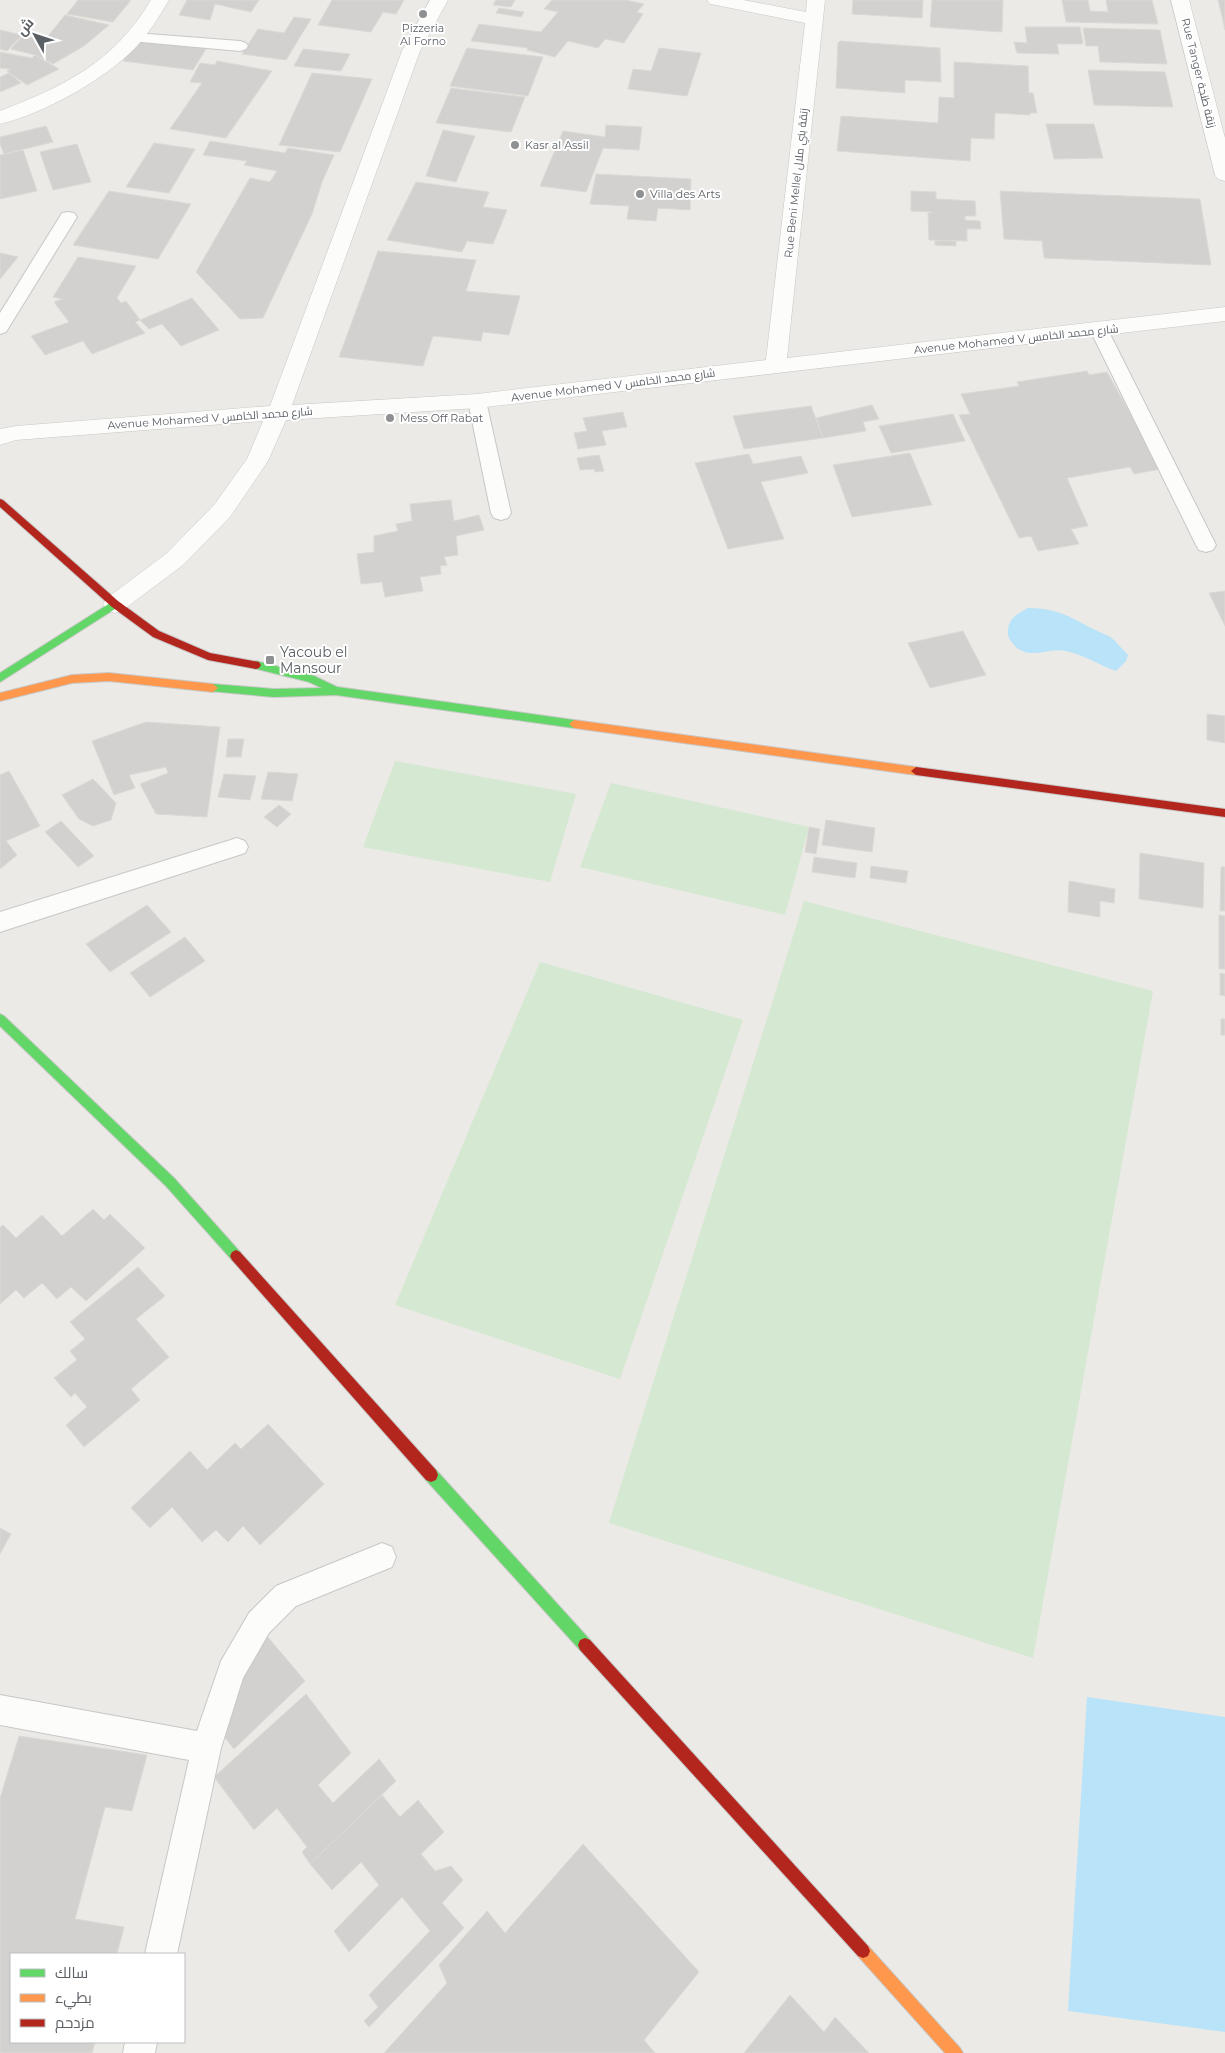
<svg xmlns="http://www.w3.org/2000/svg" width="1225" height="2053" viewBox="0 0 1225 2053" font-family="Montserrat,Cairo,sans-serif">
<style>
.green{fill:#d5e8d1}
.water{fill:#b9e3f8}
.building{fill:#d3d1cf;stroke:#dcd9d5}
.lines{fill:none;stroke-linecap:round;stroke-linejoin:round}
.lane-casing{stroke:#c7c7c7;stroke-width:2}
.street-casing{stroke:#c7c7c7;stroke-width:1}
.fast-casing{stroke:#c8c8c8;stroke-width:2}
.slow-casing{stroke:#c8c8c8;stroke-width:2}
.jam-casing{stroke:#c8c8c8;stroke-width:2}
.lane{fill:#fcfcfb;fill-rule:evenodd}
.street{fill:#fcfcfb;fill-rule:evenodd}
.fast{fill:#63d668;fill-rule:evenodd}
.slow{fill:#ff974d;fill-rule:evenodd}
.jam{fill:#b3261e;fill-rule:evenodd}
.poi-dot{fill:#8e9092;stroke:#fff;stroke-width:2}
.labels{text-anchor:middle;stroke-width:4;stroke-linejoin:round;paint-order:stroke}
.far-poi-label{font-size:11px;fill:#5b6065;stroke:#fff;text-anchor:start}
.far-street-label{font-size:11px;fill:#5b6065;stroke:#fff}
.poi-label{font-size:14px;fill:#5b6065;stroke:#fff;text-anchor:start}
</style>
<rect width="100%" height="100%" fill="#eceae6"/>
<path class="green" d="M 395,761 L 576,794 L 550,882 L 363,847 Z
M 611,783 L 809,827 L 785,915 L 580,867 Z
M 804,901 L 1153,991 L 1033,1658 L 609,1523 Z
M 540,962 L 743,1020 L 620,1379 L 395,1305 Z"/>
<path class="water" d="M 1028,608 C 1066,608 1076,623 1109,636 L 1115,641 L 1128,655 L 1126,661 L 1116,671 C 1099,665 1084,655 1066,651 C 1047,647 1031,661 1015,646 C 1010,641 1007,636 1008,629 C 1010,617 1019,613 1028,608 Z
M 1087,1697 L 1225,1717 L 1225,2032 L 1068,2011 Z"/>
<path class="building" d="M 78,0 L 131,0 L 113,22 L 67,14 Z
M 187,0 L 259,0 L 251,12 L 215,4 L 210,20 L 179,15 Z
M 332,0 L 404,0 L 396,14 L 383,12 L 371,32 L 318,25 Z
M 496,0 L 515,0 L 511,7 L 493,5 Z
M 552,0 L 626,0 L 644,4 L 637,12 L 643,14 L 624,43 L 605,39 L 598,48 L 568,41 L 555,57 L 527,50 L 528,48 L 471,41 L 479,24 L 541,32 L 558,12 L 544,9 Z
M 853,0 L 923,0 L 922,18 L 852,14 Z
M 932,0 L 1003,0 L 1002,32 L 930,27 Z
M 1062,0 L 1088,0 L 1090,11 L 1108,12 L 1106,0 L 1152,0 L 1158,24 L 1066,22 Z
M 1218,0 L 1225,0 L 1225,30 L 1221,12 Z
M 499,8 L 524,12 L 521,17 L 496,13 Z
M 65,15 L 109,25 L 84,46 L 53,64 L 35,55 L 11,49 L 22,36 L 45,40 Z
M 294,17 L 311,19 L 286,60 L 242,54 L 258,29 L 284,33 Z
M 1025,27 L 1080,27 L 1083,44 L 1057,44 L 1059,54 L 1017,53 L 1014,42 L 1027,43 Z
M 1083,28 L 1160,30 L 1167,64 L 1100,62 L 1098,46 L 1086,46 Z
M 0,30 L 22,35 L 7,51 L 0,49 Z
M 136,40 L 206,49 L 193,70 L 123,61 Z
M 840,41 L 940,48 L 941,82 L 905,80 L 905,93 L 836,88 L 838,43 Z
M 467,48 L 543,57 L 528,96 L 450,86 Z
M 659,48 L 701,53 L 687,96 L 628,89 L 633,69 L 651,71 Z
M 303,49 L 350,54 L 341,71 L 294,66 Z
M 0,52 L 32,58 L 35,55 L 59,69 L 27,85 L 7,71 L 10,69 L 0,68 Z
M 217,61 L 272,71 L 226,138 L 170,129 L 202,83 L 190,82 L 200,63 L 215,65 Z
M 954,62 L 1028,66 L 1029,93 L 1033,93 L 1037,113 L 1030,113 L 1030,115 L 995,113 L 994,139 L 971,138 L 970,161 L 837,151 L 841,116 L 938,123 L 939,97 L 954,98 Z
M 1088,70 L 1165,72 L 1173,107 L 1094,105 Z
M 9,73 L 21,83 L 0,92 L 0,77 Z
M 312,73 L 372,79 L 340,152 L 279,145 Z
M 451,88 L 525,97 L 511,132 L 436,123 Z
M 1046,124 L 1094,124 L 1103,158 L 1054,159 Z
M 606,125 L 642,127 L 639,150 L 603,148 L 586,192 L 540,186 L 563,131 L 605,137 Z
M 46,126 L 53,142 L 4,154 L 0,144 L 0,137 Z
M 443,130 L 475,136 L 456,182 L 426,176 Z
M 210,141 L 285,153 L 288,148 L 334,155 L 322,182 L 312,214 L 263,318 L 240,319 L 196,272 L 250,178 L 270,182 L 277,171 L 244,165 L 247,161 L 203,155 Z
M 154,143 L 195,149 L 169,193 L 126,187 Z
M 77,144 L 91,182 L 53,190 L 40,152 Z
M 23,150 L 37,191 L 0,199 L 0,155 Z
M 596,174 L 691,179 L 690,210 L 658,208 L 656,221 L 627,219 L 629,206 L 590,204 Z
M 416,182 L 489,192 L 483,207 L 507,210 L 493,244 L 467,241 L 462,252 L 387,240 Z
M 109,191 L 191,204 L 158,259 L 73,245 Z
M 911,191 L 936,192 L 936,199 L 975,201 L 976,216 L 965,216 L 965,220 L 980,221 L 981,229 L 967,229 L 967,241 L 929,240 L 928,213 L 931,213 L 932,212 L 911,211 Z
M 1000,191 L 1200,199 L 1211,265 L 1044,258 L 1042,241 L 1004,239 Z
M 935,241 L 956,241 L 956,246 L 935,245 Z
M 378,251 L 476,260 L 466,291 L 520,296 L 509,335 L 483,332 L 481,341 L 433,336 L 423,366 L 339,357 Z
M 0,253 L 18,257 L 0,279 Z
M 78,257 L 136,266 L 117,298 L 121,303 L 126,301 L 140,320 L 135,322 L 145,333 L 92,354 L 83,341 L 45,355 L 31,336 L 69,322 L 54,302 L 62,299 L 53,297 Z
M 192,298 L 219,330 L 181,346 L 162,324 L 149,329 L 140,320 Z
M 1087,371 L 1089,375 L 1107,372 L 1161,469 L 1134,474 L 1130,467 L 1067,478 L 1088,526 L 1071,529 L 1079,544 L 1038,551 L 1031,536 L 1019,538 L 959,415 L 970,414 L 961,394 L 1019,386 L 1017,382 Z
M 872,405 L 879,419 L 863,422 L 866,431 L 823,438 L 816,418 Z
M 811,406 L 823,438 L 744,449 L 733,416 Z
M 623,412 L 627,427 L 602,431 L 606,445 L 578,449 L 574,433 L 587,431 L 583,418 Z
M 953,414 L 965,441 L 891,453 L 879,426 Z
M 910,453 L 932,505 L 852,517 L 833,465 Z
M 749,454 L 753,464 L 801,456 L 808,473 L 761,482 L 784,539 L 728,549 L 695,463 Z
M 599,455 L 604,471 L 595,472 L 594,469 L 580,470 L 577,458 Z
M 451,500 L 454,521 L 479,515 L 484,530 L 456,536 L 458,555 L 444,557 L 447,565 L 440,566 L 441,574 L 420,577 L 423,591 L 385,597 L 382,582 L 361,584 L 357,554 L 374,552 L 374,536 L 398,531 L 396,524 L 412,521 L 410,504 Z
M 1225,591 L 1225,626 L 1209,593 Z
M 963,631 L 986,675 L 930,688 L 908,643 Z
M 1207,714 L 1225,716 L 1225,743 L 1207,740 Z
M 146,722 L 220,727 L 207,817 L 156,814 L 140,784 L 168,773 L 166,767 L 129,775 L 135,788 L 114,795 L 92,741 Z
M 228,739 L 244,739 L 241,757 L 226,757 Z
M 9,771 L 40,826 L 6,841 L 17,855 L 0,869 L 0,775 Z
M 268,772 L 298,774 L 292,801 L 261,799 Z
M 224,774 L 256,776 L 250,800 L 218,797 Z
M 93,779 L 116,803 L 111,820 L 93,826 L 79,819 L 62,795 Z
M 279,805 L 291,814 L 277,827 L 264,817 Z
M 826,820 L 875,828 L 872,852 L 822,845 Z
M 61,821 L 94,856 L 78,867 L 45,832 Z
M 809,827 L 820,829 L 816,854 L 805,852 Z
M 1140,853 L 1204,863 L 1203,908 L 1139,899 Z
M 814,857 L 857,863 L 855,878 L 812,872 Z
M 871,866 L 908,871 L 906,883 L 870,878 Z
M 1221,867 L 1225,867 L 1225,911 L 1220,911 Z
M 1069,881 L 1115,889 L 1114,903 L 1100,901 L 1100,917 L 1068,912 Z
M 147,905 L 171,932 L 110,972 L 86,944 Z
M 1219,915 L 1225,916 L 1225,969 L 1219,969 Z
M 185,937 L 205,961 L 150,997 L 130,973 Z
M 1220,973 L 1225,974 L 1225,996 L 1220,995 Z
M 1221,1019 L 1225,1019 L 1225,1035 L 1221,1035 Z
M 93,1209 L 104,1220 L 110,1214 L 145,1248 L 86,1301 L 71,1287 L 57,1299 L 42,1283 L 24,1298 L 16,1290 L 0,1304 L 0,1227 L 3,1225 L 16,1238 L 42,1215 L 62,1236 Z
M 138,1267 L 165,1296 L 136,1319 L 169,1357 L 131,1389 L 140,1400 L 84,1447 L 66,1425 L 87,1407 L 75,1393 L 71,1397 L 54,1378 L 77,1360 L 70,1351 L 85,1339 L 70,1322 Z
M 268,1424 L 324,1484 L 260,1545 L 243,1526 L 228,1542 L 216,1530 L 202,1542 L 172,1507 L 150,1528 L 131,1508 L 190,1451 L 207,1470 L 235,1443 L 241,1449 Z
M 0,1528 L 11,1534 L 0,1554 Z
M 261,1629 L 305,1681 L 234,1749 L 219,1730 Z
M 306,1694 L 351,1753 L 318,1785 L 333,1803 L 379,1759 L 396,1781 L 310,1864 L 302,1852 L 307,1847 L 277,1808 L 254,1830 L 214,1777 Z
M 19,1736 L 147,1755 L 132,1811 L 105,1807 L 75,1919 L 124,1927 L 117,1954 L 11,1954 L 11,2042 L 95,2042 L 92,2053 L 0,2053 L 0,1798 Z
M 382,1795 L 400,1817 L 418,1800 L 444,1832 L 421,1854 L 435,1871 L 451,1866 L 463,1880 L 442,1903 L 464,1928 L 369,2027 L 364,2021 L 378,2007 L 369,1995 L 430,1931 L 402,1897 L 349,1952 L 334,1931 L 379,1885 L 361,1862 L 332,1890 L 310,1864 Z
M 583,1844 L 699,1972 L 644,2040 L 655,2053 L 384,2053 L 447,1983 L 439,1965 L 487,1911 L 505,1933 Z
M 790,1995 L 824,2032 L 835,2017 L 869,2053 L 744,2053 Z"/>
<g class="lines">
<defs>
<path id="lane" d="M 135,33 L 240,41 L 246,43 L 248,46 L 246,49 L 240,51 L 130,41 L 127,38 L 130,35 Z
M 68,212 L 74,213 L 77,217 L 6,332 L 0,334 L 0,313 L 62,213 Z
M 1099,324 L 1105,326 L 1108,330 L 1216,545 L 1213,550 L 1206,552 L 1199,550 L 1196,545 L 1090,330 L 1093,326 Z
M 477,395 L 484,397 L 486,401 L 511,513 L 508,518 L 501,520 L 494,518 L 491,513 L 468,401 L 470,397 Z
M 237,838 L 245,841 L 248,847 L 245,853 L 0,932 L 0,912 Z
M 382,1543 L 392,1547 L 396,1557 L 392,1567 L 296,1606 L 269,1633 L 243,1678 L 221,1748 L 177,1954 L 145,1954 L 189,1760 L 0,1725 L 0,1695 L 197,1731 L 221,1661 L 249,1613 L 276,1586 Z
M 125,2042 L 157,2042 L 155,2053 L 123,2053 Z"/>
<path id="street" d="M 151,0 L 169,0 C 159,17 149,33 136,47 C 104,80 45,113 0,124 L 0,111 C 65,86 114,62 151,0 Z
M 430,0 L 448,0 L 420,51 L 292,405 L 477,394 L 766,360 L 805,23 L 716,5 L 710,4 L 707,0 L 743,0 L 806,12 L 807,0 L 825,0 L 787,358 L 1225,307 L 1225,321 L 477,408 L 286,420 L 268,461 L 230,517 L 183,565 L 123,610 L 115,613 L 107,610 L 103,604 L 107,598 L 167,553 L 214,505 L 247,459 L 263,421 L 16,440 L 0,445 L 0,429 L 16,426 L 270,406 L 402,51 Z
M 1171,0 L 1189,0 L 1225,138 L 1225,181 L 1218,179 L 1215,175 Z"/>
<path id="fast" d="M 115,600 L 118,601 L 118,607 L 0,682 L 0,673 Z
M 256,661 L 314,676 L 337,687 L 574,720 L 579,724 L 574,728 L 336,695 L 274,697 L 209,691 L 208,688 L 209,685 L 213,684 L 274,689 L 322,688 L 309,682 L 253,668 L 251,665 Z
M 0,1014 L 4,1016 L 174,1178 L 240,1252 L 242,1256 L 240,1260 L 236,1262 L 232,1260 L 166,1186 L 0,1026 Z
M 431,1468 L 436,1470 L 590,1640 L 592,1645 L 590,1650 L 585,1652 L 580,1650 L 426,1480 L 424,1475 L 426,1470 Z"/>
<path id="slow" d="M 109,673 L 213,684 L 218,688 L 213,692 L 109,681 L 72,683 L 0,701 L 0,693 L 72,675 Z
M 574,720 L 916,767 L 921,771 L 916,775 L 574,728 L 569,724 Z
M 863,1944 L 868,1946 L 960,2048 L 963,2053 L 945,2053 L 858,1956 L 856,1951 L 858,1946 Z"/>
<path id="jam" d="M 0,499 L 3,500 L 118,601 L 159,631 L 210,653 L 259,662 L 261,665 L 259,668 L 256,669 L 208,660 L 153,637 L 112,607 L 0,507 Z
M 916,767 L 1225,809 L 1225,817 L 916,775 L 911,771 Z
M 236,1250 L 240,1252 L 436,1470 L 438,1475 L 436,1480 L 431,1482 L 426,1480 L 232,1260 L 230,1256 L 232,1252 Z
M 585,1638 L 590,1640 L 868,1946 L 870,1951 L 868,1956 L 863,1958 L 858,1956 L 580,1650 L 578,1645 L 580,1640 Z"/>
</defs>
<use href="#lane" class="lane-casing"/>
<use href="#street" class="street-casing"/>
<use href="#fast" class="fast-casing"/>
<use href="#slow" class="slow-casing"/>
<use href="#jam" class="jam-casing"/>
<use href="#lane" class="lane"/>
<use href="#street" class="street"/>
<use href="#fast" class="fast"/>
<use href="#slow" class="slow"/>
<use href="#jam" class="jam"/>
</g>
<g class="poi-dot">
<circle cx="423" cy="14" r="5"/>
<circle cx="515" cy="145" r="5"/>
<circle cx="640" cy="194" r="5"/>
<circle cx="390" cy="418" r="5"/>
<rect x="265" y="655" width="10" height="10" rx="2.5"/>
</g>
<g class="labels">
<g class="far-poi-label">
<text x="423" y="32" text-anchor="middle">Pizzeria<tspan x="423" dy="13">Al Forno</tspan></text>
<text x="525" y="149">Kasr al Assil</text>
<text x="650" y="198">Villa des Arts</text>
<text x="400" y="422">Mess Off Rabat</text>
</g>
<g class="far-street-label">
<text transform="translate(1199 73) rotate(76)" y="4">Rue Tanger زنقة طنجة</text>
<text transform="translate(796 183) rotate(-84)" y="4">Rue Beni Mellel زنقة بني ملال</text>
<text transform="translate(1016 339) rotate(-6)" y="4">Avenue Mohamed V شارع محمد الخامس</text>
<text transform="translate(613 385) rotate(-7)" y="4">Avenue Mohamed V شارع محمد الخامس</text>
<text transform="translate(210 418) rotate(-4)" y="4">Avenue Mohamed V شارع محمد الخامس</text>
</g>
<g class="poi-label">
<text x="280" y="657">Yacoub el<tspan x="280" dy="16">Mansour</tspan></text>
</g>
</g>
<rect x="10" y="1953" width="175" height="90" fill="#ffffff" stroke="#bdbfc1"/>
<rect x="20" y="1969" width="25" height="8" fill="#63d668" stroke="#bdbfc1"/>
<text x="55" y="1978" font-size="15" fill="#5b6065">سالك</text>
<rect x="20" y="1994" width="25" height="8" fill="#ff974d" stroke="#bdbfc1"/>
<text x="55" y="2003" font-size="15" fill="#5b6065">بطيء</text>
<rect x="20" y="2019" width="25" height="8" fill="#b3261e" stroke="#bdbfc1"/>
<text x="55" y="2028" font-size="15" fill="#5b6065">مزدحم</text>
<g transform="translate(35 35) rotate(310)" stroke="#ffffff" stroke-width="4" paint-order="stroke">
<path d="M0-4L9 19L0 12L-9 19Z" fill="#5b6065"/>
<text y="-8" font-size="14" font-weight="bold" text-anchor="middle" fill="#5b6065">ش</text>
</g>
</svg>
